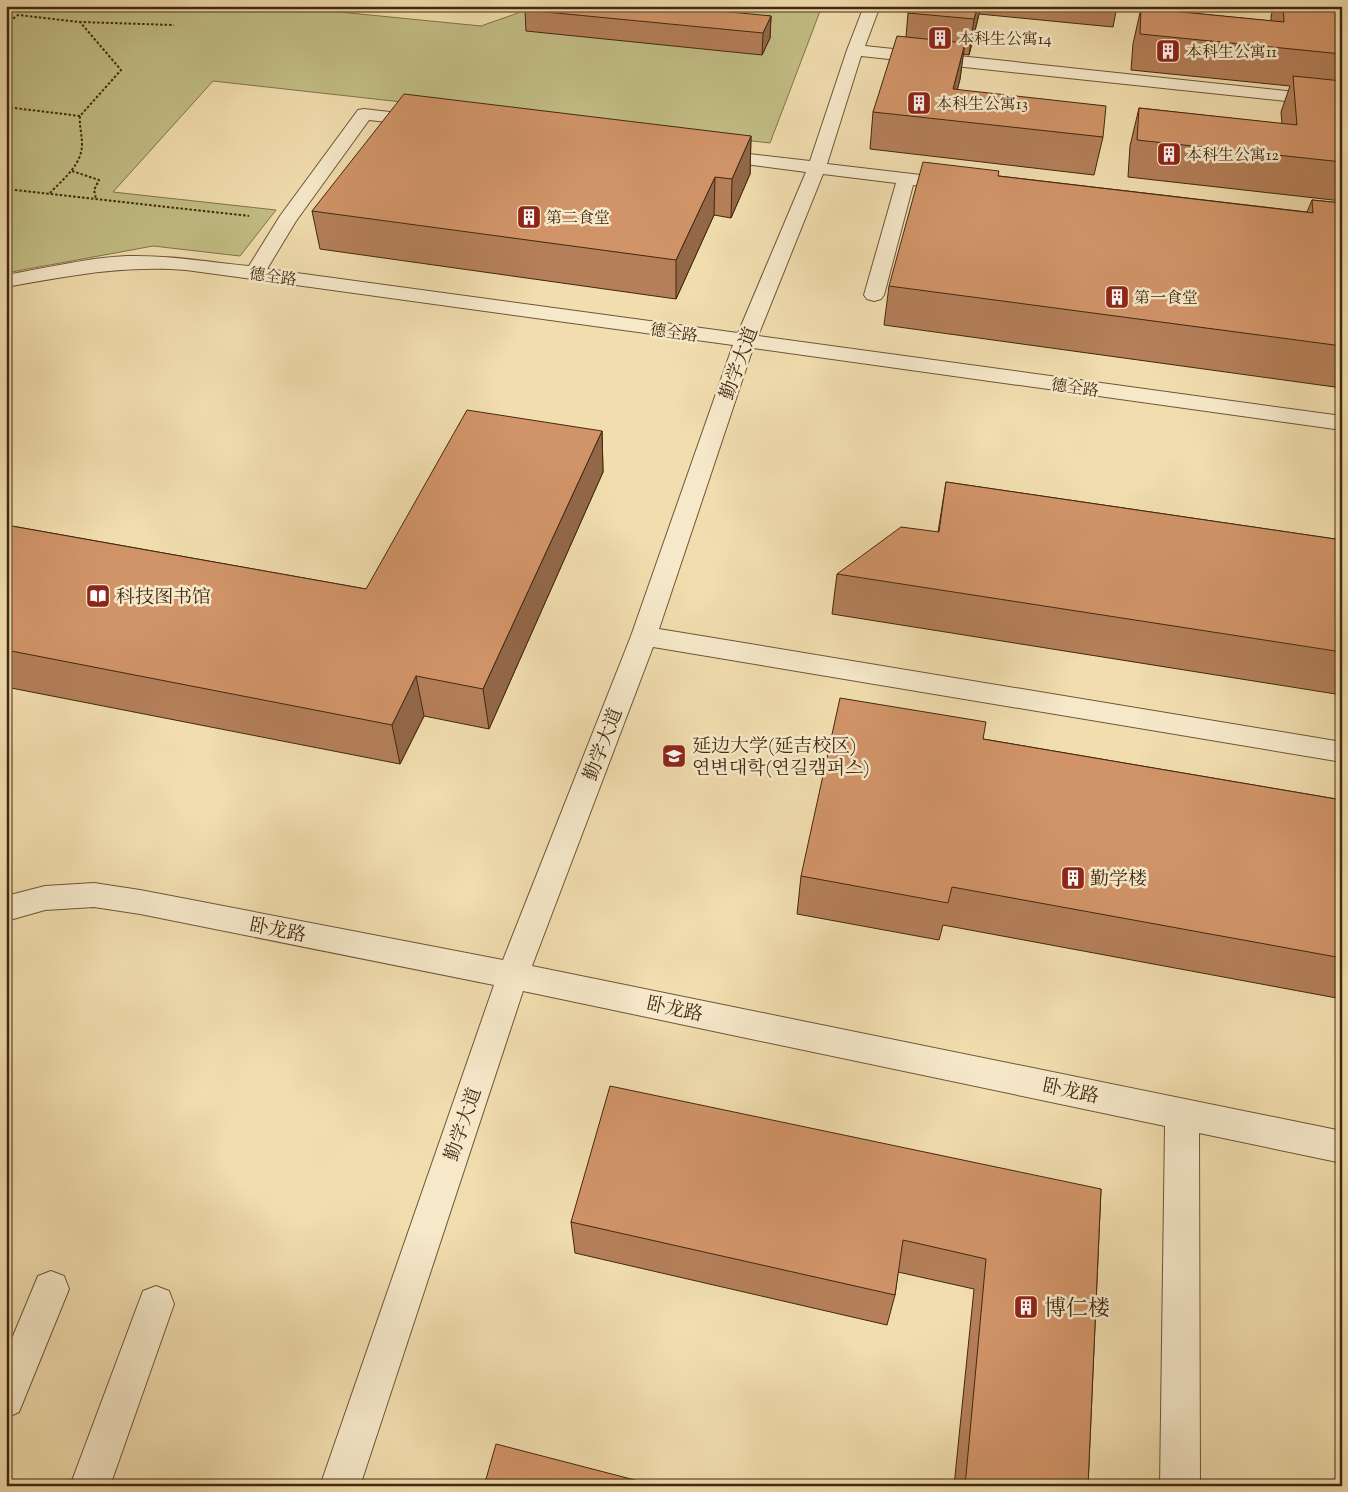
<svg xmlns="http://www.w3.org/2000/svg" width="1348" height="1492" viewBox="0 0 1348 1492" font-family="'Sorts Mill Goudy','Noto Serif SC','Noto Serif KR',serif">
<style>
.green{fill:#c2be85;stroke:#82734a}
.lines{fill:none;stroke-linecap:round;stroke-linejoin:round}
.minor-casing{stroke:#6e5538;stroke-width:2}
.path{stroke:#422810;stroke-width:2;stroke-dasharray:2.5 2;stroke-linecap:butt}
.minor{fill:#f6e9ca;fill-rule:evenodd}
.wall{fill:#b47f59;stroke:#422810}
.shaded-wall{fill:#926849;stroke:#422810}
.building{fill:#d19468;stroke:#422810}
.labels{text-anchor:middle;stroke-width:5;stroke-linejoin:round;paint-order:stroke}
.far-poi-label{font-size:16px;fill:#422810;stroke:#f6e9ca;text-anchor:start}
.far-street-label{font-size:16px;fill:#422810;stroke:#f6e9ca}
.street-label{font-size:19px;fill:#422810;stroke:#f6e9ca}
.poi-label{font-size:19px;fill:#422810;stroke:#f6e9ca;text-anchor:start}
.near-poi-label{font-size:22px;fill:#422810;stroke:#f6e9ca;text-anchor:start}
</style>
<rect width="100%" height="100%" fill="#f1ddae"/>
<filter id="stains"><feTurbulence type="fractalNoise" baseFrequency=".004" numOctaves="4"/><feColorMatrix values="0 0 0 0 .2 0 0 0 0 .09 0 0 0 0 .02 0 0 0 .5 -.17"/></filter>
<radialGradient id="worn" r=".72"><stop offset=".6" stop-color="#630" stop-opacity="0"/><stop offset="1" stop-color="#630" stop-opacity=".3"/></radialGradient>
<path class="green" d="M 13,6 L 279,6 L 481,26 L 518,13 L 523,6 L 822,6 L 770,143 L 213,81 L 113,192 L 276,210 L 240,256 L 153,246 L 6,273 L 6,15 Z"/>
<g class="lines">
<defs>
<path id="minor" d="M 864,6 L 880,6 L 865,46 L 1342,97 L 1342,107 L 861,56 L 827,164 L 955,179 L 962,181 L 964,185 L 962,189 L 955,191 L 913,185 L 884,295 L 881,299 L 874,301 L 867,299 L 864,295 L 896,183 L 823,174 L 758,336 L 1342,416 L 1342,430 L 753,348 L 659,629 L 1342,742 L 1342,762 L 653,647 L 532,966 L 1342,1131 L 1342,1163 L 1199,1133 L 1200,1486 L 1160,1486 L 1165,1126 L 523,991 L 360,1486 L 320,1486 L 494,985 L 140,914 L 94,907 L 45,910 L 6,921 L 6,896 L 45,886 L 94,883 L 140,890 L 503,960 L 631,636 L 733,345 L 186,270 C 123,265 68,276 6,287 L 6,275 C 46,268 86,258 127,256 C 168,255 209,262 249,266 L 280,216 L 358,110 L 364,109 L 424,116 L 430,117 L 433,121 L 430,125 L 424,126 L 369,120 L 296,221 L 267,269 L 738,333 L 806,172 L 715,160 L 709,159 L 706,155 L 709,151 L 715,150 L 810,161 L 847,50 Z
M 51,1271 L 64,1276 L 69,1289 L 19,1412 L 6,1418 L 6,1353 L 38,1276 Z
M 156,1286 L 169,1291 L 174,1304 L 110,1486 L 70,1486 L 143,1291 Z"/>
</defs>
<use href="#minor" class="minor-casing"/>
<path class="path" d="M 6,24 L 18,15 L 80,22 L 174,25
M 6,107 L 80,116
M 72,171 L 99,180 L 94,190 L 96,199
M 6,189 L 249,216
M 50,193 C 63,179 82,165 82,144 C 82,134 79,125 80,116 L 121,70 L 80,22"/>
<use href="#minor" class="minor"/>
</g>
<path class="wall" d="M 910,6 L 1117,6 L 1113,27 L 979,14 L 969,55 L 963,54 L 960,79 L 957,90 L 1103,137 L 1094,175 L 870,149 L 873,112 L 906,37 L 908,13 Z
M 1274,6 L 1342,6 L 1342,201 L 1128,177 L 1130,146 L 1139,108 L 1282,124 L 1281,112 L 1290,86 L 1131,70 L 1133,44 L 1141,8 L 1271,21 L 1271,16 Z
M 525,10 L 771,16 L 770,38 L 762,55 L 526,31 Z
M 751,136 L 750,174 L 731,218 L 714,215 L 676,299 L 320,249 L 312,211 Z
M 999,176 L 1307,212 L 1312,200 L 1342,203 L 1342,388 L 884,325 L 889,286 Z
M 602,431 L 603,472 L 489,729 L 424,716 L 400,764 L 6,687 L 6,525 L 366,589 Z
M 946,482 L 1342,540 L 1342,695 L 832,614 L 837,574 L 938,532 Z
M 983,739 L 1342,800 L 1342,999 L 943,925 L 939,940 L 797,914 L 801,876 Z
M 1101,1189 L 1088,1486 L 954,1486 L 974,1289 L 898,1272 L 895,1295 L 887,1325 L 575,1253 L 571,1222 Z"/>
<path class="shaded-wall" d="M 978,6 L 980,6 L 979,14 L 969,55 L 974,19 Z
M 771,16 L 770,38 L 762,55 L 763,33 Z
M 965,43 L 960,79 L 950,120 L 953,89 Z
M 751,136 L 750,174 L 731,218 L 732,179 Z
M 715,177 L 714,215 L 676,299 L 676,260 Z
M 602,431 L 603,472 L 489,729 L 483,689 Z
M 416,676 L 424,716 L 400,764 L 392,725 Z"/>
<path class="building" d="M 527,6 L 669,6 L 771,16 L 763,33 L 525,10 Z
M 910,6 L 978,6 L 974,19 L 908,13 Z
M 1283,6 L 1342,6 L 1342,54 L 1140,34 L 1141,8 L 1284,22 Z
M 897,36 L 965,43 L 953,89 L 1106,106 L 1103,137 L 873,112 Z
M 1293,76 L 1342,81 L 1342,162 L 1137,140 L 1139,108 L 1297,125 Z
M 404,94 L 751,136 L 732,179 L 715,177 L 676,260 L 312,211 Z
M 923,162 L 999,171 L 998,176 L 1313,213 L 1312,200 L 1342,203 L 1342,346 L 889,286 Z
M 467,410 L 602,431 L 483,689 L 416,676 L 392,725 L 6,650 L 6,525 L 366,589 Z
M 946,482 L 1342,540 L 1342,652 L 837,574 L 901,527 L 939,532 Z
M 840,698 L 986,722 L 983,739 L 1342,800 L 1342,958 L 952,887 L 948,903 L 801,876 Z
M 610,1086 L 1101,1189 L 1088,1486 L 965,1486 L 986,1259 L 903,1240 L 895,1295 L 571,1222 Z
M 496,1444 L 658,1486 L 484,1486 Z"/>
<defs>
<symbol id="building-square" viewBox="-11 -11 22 22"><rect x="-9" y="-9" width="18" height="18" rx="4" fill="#8f2418" stroke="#f6e9ca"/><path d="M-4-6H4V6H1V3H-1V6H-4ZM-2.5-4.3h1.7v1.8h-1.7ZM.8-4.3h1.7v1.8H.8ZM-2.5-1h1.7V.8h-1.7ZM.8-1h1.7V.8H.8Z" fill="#fff"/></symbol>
<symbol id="library-square" viewBox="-11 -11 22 22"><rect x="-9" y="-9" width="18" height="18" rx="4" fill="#8f2418" stroke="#f6e9ca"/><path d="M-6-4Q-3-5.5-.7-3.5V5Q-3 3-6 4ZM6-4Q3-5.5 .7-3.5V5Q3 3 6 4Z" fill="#fff"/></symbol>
<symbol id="university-square" viewBox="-11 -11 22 22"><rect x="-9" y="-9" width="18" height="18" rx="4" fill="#8f2418" stroke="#f6e9ca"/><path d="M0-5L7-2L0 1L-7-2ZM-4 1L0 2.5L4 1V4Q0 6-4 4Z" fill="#fff"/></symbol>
</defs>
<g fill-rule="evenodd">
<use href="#building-square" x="926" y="24" width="28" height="28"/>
<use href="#building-square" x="1154" y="37" width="28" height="28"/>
<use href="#building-square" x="905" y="89" width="28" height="28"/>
<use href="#building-square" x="1155" y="140" width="28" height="28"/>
<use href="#building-square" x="515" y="203" width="28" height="28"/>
<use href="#building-square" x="1103" y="283" width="28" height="28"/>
<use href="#library-square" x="84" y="582" width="28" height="28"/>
<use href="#university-square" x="660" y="742" width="28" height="28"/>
<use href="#building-square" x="1059" y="864" width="28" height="28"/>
<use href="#building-square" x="1012" y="1293" width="28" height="28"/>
</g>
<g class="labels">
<g class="far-poi-label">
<text x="958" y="44">本科生公寓14</text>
<text x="1186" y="57">本科生公寓11</text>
<text x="936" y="109">本科生公寓13</text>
<text x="1186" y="160">本科生公寓12</text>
<text x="546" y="223">第二食堂</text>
<text x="1134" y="303">第一食堂</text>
</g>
<g class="far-street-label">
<text transform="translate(273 276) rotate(8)" y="6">德全路</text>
<text transform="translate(674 332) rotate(8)" y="6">德全路</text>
<text transform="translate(1075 387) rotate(8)" y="6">德全路</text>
</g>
<g class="street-label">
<text transform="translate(738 363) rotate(-70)" y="7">勤学大道</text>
<text transform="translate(602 744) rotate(-69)" y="7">勤学大道</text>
<text transform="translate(278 929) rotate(11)" y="7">卧龙路</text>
<text transform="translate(675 1008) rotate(12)" y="7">卧龙路</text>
<text transform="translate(1071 1090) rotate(12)" y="7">卧龙路</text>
<text transform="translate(462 1124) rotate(-71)" y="7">勤学大道</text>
</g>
<g class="poi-label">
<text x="116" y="603">科技图书馆</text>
<text x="692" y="752">延边大学(延吉校区)<tspan x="692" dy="22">연변대학(연길캠퍼스)</tspan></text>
<text x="1090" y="885">勤学楼</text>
</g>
<g class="near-poi-label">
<text x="1044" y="1315">博仁楼</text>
</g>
</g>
<rect width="1348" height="1492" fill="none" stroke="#f1ddae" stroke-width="25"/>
<rect x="8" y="8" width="1333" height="1477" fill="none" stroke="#422810" stroke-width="2.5"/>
<rect x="12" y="12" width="1323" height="1467" fill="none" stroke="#422810"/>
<rect width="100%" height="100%" filter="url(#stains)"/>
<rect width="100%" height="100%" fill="url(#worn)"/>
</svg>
